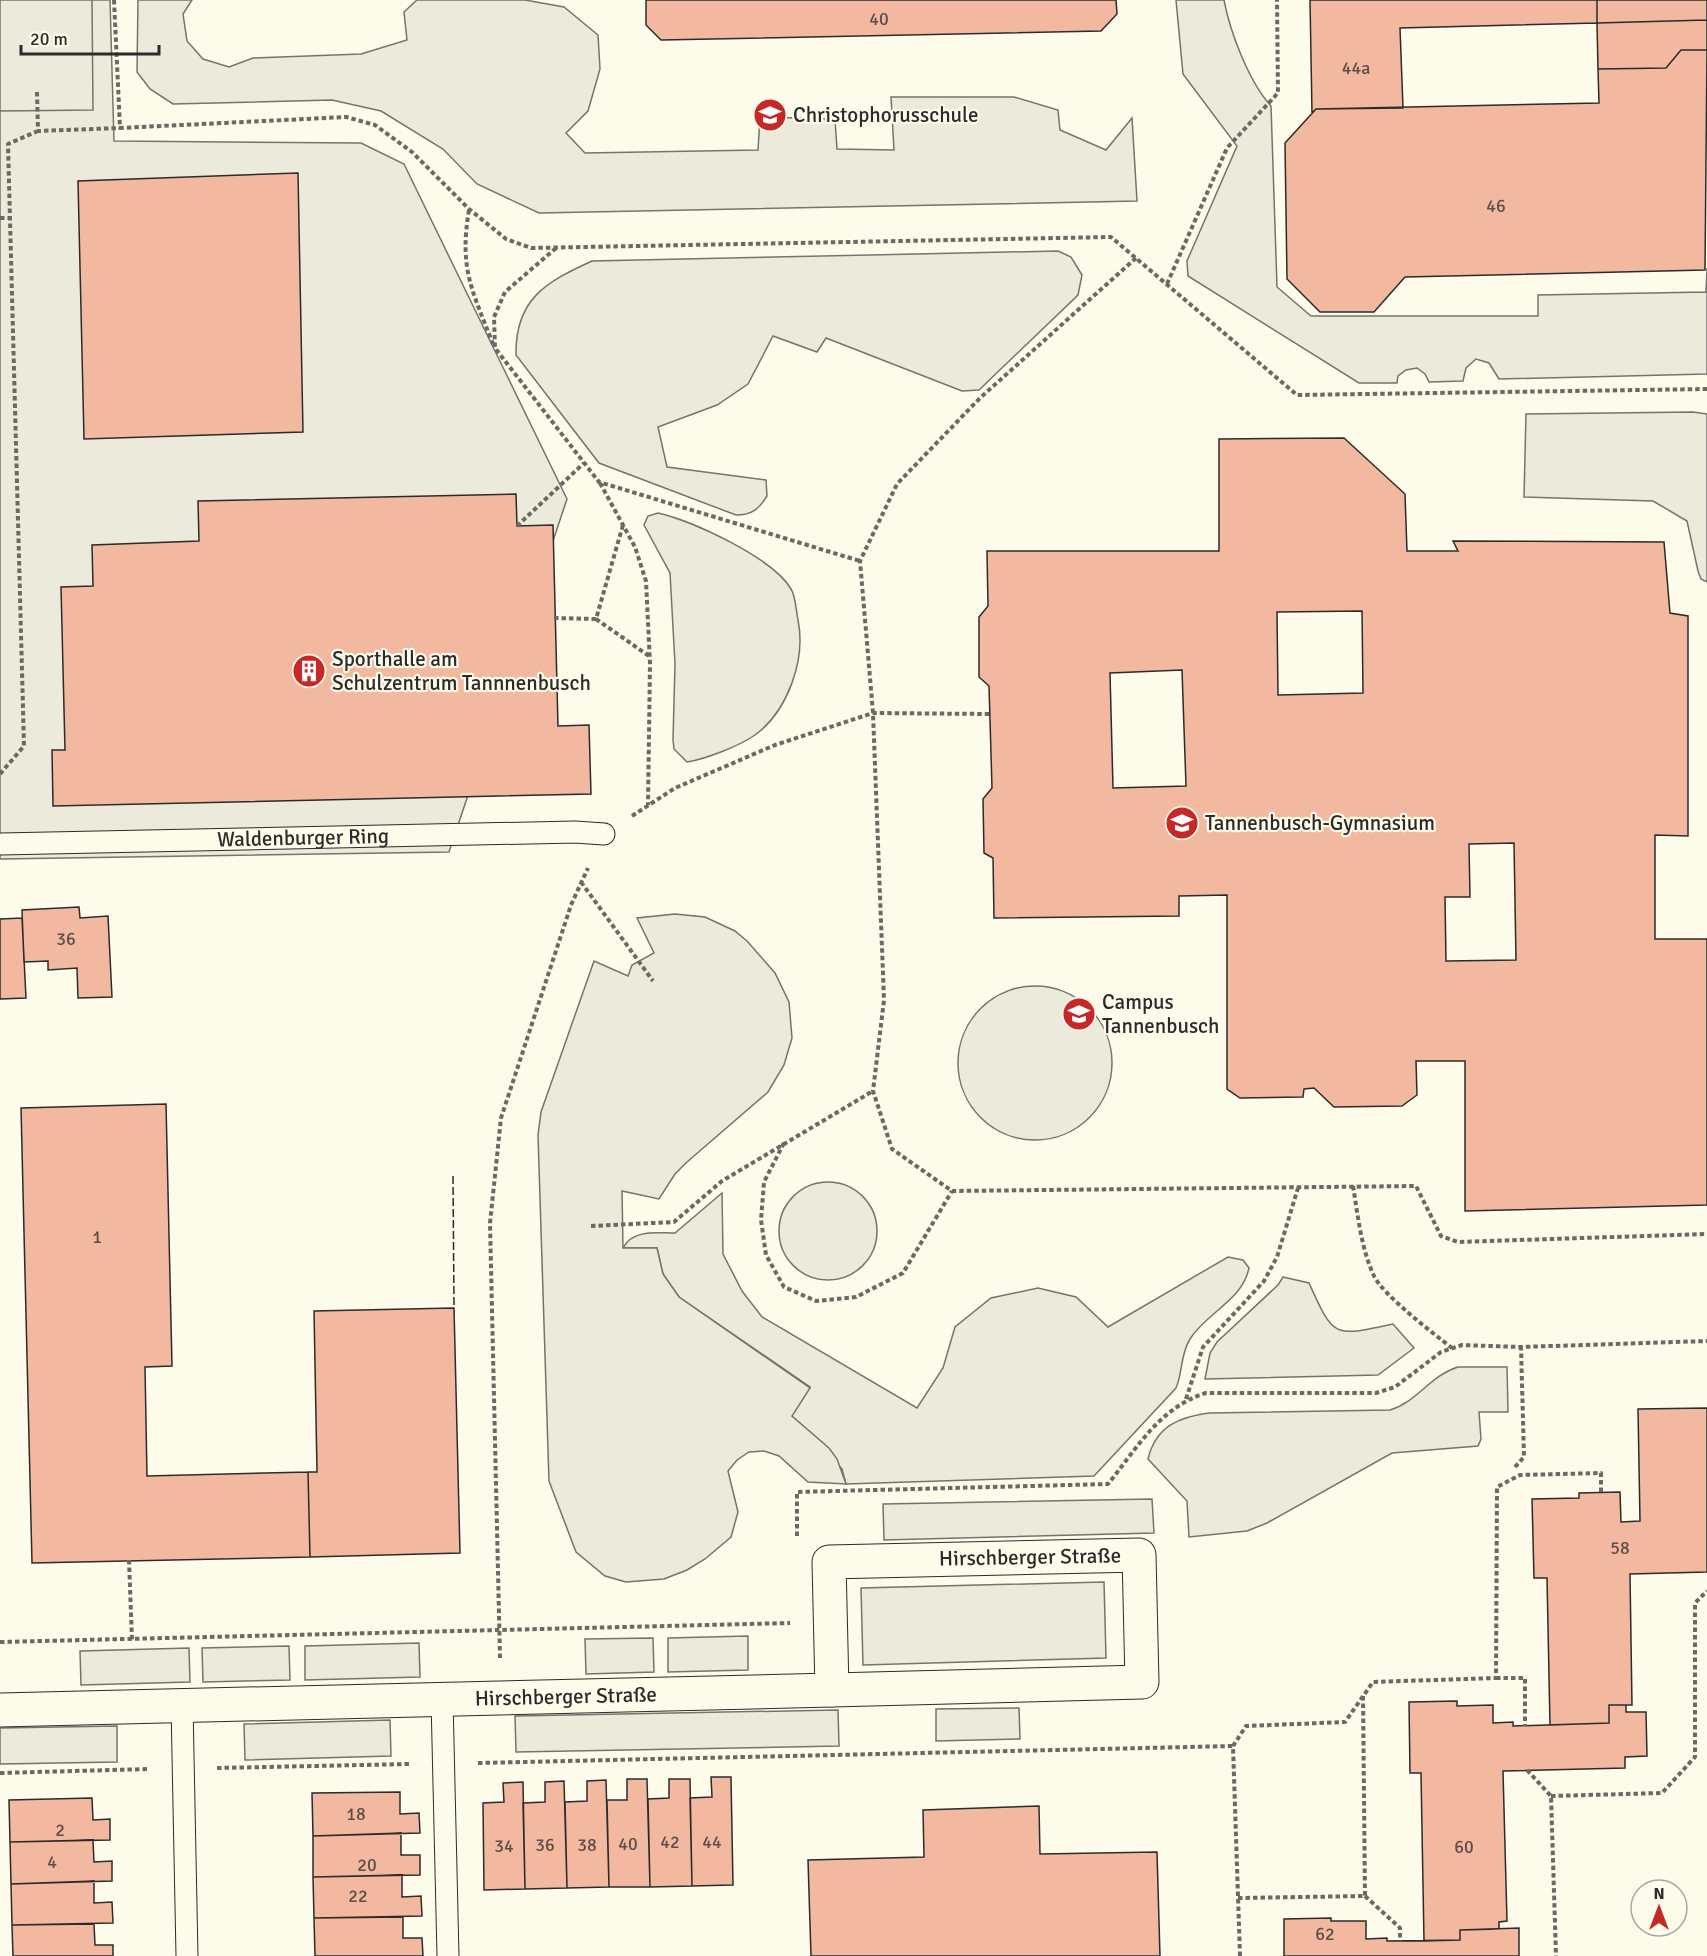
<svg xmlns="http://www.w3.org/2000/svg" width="1707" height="1956" viewBox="0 0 1707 1956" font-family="Signika,sans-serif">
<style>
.green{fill:#ecebdb;stroke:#74746e;stroke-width:1.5}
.parking{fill:#eceadb;stroke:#74746e;stroke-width:1.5}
.building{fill:#f2b8a0;stroke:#2b2b2b;stroke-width:1.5;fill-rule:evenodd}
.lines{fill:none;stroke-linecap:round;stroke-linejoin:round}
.lane-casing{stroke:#2b2b2b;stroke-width:23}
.street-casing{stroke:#2b2b2b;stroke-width:35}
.path{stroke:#6a6964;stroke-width:4;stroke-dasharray:4.5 3;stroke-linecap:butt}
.lane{stroke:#fdfbea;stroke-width:21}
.street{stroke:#fdfbea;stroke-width:33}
.fence{stroke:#2b2b2b;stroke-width:1.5;stroke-dasharray:8 3;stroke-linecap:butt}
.labels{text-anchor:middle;stroke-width:4.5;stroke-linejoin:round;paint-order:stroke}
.number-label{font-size:18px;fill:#5d4e48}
.poi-label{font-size:21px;fill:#2b2b2b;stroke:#fdfbea;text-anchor:start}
.street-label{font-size:21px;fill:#2b2b2b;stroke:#fdfbea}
</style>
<rect width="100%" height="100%" fill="#fdfbea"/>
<path class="green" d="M 0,0 L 110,0 L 114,141 L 361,143 L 404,164 L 567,499 L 449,852 L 0,859 Z
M 138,0 L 192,0 L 183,14 L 187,41 L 203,59 L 229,67 L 253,58 L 361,54 L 407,40 L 404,12 L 417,0 L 525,0 L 564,7 L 598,35 L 600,69 L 588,111 L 566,133 L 585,153 L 758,150 L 760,117 L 835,119 L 837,149 L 894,150 L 891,97 L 1014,97 L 1058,110 L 1060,130 L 1106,150 L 1132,118 L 1137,201 L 539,213 L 477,184 L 443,149 L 381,111 L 332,100 L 173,104 L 150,89 L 137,72 Z
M 1176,0 L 1224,0 C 1230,32 1249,82 1271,106 L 1277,287 L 1311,316 L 1538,316 L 1538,295 L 1706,292 L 1707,268 L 1707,374 L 1499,379 L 1489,363 L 1476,359 L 1466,368 L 1463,381 L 1429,382 L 1425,374 L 1417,368 L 1406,370 L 1398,376 L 1397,383 L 1359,383 L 1188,276 L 1187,261 L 1237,146 L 1183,74 Z
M 1058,251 L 1071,257 L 1082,275 L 1078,295 L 979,390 L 962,391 L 826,338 L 817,352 L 773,336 L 748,384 L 717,405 L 658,427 L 667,467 L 766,480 L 767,496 C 759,509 752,515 736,515 L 599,463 L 516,355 C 515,299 546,282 592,261 Z
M 1693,412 L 1707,414 L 1707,582 L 1701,579 L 1698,571 L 1687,521 L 1653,501 L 1524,497 L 1526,414 Z
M 658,513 C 693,521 773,558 791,589 C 796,597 796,611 798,620 C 806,659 788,711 755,735 C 739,746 706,759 687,762 L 674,749 L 673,740 L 675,664 L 670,573 L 644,525 L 648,516 Z
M958 1063a77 77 0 1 1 154 0a77 77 0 1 1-154 0Z
M779 1231a49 49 0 1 1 98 0a49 49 0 1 1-98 0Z
M 722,1193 L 723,1254 L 742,1291 L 762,1317 L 917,1408 L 943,1368 L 955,1327 L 991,1298 L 1038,1288 L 1076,1297 L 1108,1327 L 1228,1257 L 1243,1260 L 1249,1268 C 1242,1301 1207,1312 1190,1339 C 1180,1355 1183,1372 1176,1388 L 1094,1476 L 846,1484 L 842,1469 L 791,1416 L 810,1387 L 679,1297 L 663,1274 L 657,1248 L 623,1248 C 633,1229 657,1233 675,1233 Z
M 1283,1277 L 1309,1283 C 1334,1338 1333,1337 1393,1324 L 1414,1348 L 1378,1375 L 1205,1379 L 1210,1353 L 1217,1342 L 1278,1285 Z
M 1458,1367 L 1507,1367 L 1508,1412 L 1479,1412 L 1481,1439 L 1478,1446 L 1392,1453 L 1267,1523 L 1247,1531 L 1189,1537 L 1187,1501 L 1148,1459 C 1156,1426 1179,1417 1209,1413 L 1390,1410 C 1417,1402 1431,1375 1458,1367 Z"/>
<path class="parking" d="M 0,0 L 92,0 L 93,110 L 0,111 Z
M 675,914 L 705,917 L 735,931 L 747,941 L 775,973 L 789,1002 L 792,1038 L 784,1065 L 768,1092 L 687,1162 L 675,1174 L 659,1199 L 622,1191 L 623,1248 L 657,1248 L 663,1274 L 679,1297 L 810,1388 L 792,1416 L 829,1448 L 837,1459 L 846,1484 L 808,1482 L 779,1456 L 764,1451 L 749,1452 L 737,1460 L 728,1471 L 738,1512 L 731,1537 L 705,1559 L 687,1570 L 664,1579 L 626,1582 L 605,1576 L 576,1552 L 549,1481 L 538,1135 L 541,1112 L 594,961 L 628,976 L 632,965 L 654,953 L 637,918 Z
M 1152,1499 L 1154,1533 L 884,1540 L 883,1504 Z
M 1104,1582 L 1106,1658 L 863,1665 L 861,1588 Z
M 748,1636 L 748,1670 L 668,1672 L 668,1638 Z
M 653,1638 L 654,1672 L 586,1674 L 585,1639 Z
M 419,1643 L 420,1677 L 305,1680 L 305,1646 Z
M 289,1646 L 290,1680 L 203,1682 L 202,1648 Z
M 189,1648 L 190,1682 L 81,1685 L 80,1651 Z
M 1019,1708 L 1020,1739 L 936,1741 L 936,1709 Z
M 838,1710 L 839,1746 L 516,1752 L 515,1716 Z
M 390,1720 L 391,1756 L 245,1760 L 244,1724 Z
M 117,1726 L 117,1762 L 0,1764 L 0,1728 Z"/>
<path class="building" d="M 646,0 L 1116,0 L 1117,14 L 1101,31 L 661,40 L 646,25 Z
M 1310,0 L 1597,0 L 1597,23 L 1400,28 L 1403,108 L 1316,109 L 1312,113 Z
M 1597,0 L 1707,0 L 1707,20 L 1597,23 Z
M 1707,20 L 1707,50 L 1681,50 L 1666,68 L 1598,69 L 1597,23 Z
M 1681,50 L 1707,50 L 1705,270 L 1405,277 L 1374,312 L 1320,312 L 1287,279 L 1285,143 L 1316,109 L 1599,103 L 1598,69 L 1666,68 Z
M 298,173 L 303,432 L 84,439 L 78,181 Z
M 1344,438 L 1405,494 L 1407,551 L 1458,551 L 1453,541 L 1664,542 L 1670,613 L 1688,616 L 1688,836 L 1655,835 L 1655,939 L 1707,939 L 1707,1205 L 1465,1211 L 1465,1061 L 1416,1061 L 1417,1095 L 1402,1106 L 1334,1107 L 1314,1088 L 1304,1089 L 1303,1097 L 1240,1098 L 1227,1089 L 1227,895 L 1179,896 L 1179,916 L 994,918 L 993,858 L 984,853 L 983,799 L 992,788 L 989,686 L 979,677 L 979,617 L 988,606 L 987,551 L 1219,551 L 1219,439 ZM 1362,611 L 1363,693 L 1278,695 L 1277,612 ZM 1182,670 L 1186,786 L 1113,788 L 1110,673 ZM 1514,843 L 1516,960 L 1446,961 L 1445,897 L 1470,897 L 1469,844 Z
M 516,494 L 517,526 L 553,525 L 558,726 L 589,725 L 591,794 L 53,806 L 52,750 L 65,750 L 61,587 L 93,586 L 92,545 L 199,541 L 198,501 Z
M 79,907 L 80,918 L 108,916 L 112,997 L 78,998 L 77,968 L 48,970 L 48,961 L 24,962 L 22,910 Z
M 22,918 L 26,998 L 0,999 L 0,919 Z
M 166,1104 L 172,1366 L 145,1367 L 147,1476 L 308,1472 L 310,1557 L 32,1563 L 21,1108 Z
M 454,1308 L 460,1553 L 310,1557 L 308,1472 L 317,1472 L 314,1311 Z
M 1707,1408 L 1707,1572 L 1630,1574 L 1632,1705 L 1609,1705 L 1609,1723 L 1550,1725 L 1547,1578 L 1534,1578 L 1532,1499 L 1579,1498 L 1579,1493 L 1620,1492 L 1621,1522 L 1640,1521 L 1638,1409 Z
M 1457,1701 L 1457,1706 L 1493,1705 L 1493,1723 L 1513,1722 L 1513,1726 L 1609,1723 L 1609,1705 L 1626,1705 L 1626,1712 L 1646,1712 L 1647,1756 L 1625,1757 L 1625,1768 L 1503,1771 L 1507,1921 L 1499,1922 L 1499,1929 L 1460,1930 L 1460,1940 L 1424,1941 L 1421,1773 L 1410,1773 L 1409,1702 Z
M 711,1777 L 731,1777 L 733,1885 L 692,1886 L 690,1798 L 712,1797 Z
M 627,1779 L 647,1779 L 650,1887 L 609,1887 L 607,1800 L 627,1800 Z
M 669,1779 L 690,1779 L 692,1886 L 650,1887 L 648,1799 L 669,1798 Z
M 606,1780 L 609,1887 L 567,1888 L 565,1802 L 587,1801 L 587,1781 Z
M 564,1781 L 567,1888 L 525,1889 L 523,1803 L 545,1802 L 545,1782 Z
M 523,1782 L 525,1889 L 484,1890 L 483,1803 L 504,1802 L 503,1783 Z
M 400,1792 L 400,1814 L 419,1813 L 420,1833 L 313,1836 L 312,1793 Z
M 92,1798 L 93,1820 L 110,1819 L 110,1840 L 10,1842 L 9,1800 Z
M 1039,1806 L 1040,1854 L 1157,1852 L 1160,1956 L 811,1956 L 808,1860 L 924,1857 L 923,1810 Z
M 401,1833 L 401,1855 L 420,1855 L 420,1875 L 313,1877 L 313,1836 Z
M 93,1840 L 94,1862 L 112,1861 L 112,1881 L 11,1884 L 10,1842 Z
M 402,1875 L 402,1897 L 421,1896 L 422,1916 L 314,1918 L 313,1877 Z
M 94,1881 L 94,1903 L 112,1902 L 113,1923 L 12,1925 L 11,1884 Z
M 403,1917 L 403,1938 L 422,1938 L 423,1956 L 315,1956 L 314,1918 Z
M 1331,1918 L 1331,1921 L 1366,1921 L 1366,1939 L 1387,1938 L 1387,1941 L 1460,1940 L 1460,1930 L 1519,1928 L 1519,1956 L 1284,1956 L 1284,1919 Z
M 94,1924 L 95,1945 L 113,1945 L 113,1956 L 13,1956 L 12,1925 Z"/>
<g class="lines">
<defs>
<g id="lane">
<path id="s1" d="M 0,844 L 575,832 L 604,834"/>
<path d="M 442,1699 L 448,1956"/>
<path d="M 182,1705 L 187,1956"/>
</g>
<g id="street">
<path d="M 1139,1555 L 1142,1682 L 832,1690 L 829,1562 Z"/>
<path id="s2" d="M 0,1710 L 832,1690"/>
</g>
</defs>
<use href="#lane" class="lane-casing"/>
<use href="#street" class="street-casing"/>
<path class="path" d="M 114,0 L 120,128 L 346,117 L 375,125 L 412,152 L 469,209 L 506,239 L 531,248 L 1111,237 L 1297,395 L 1707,389
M 37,92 L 38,131 L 120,128
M 469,210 C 459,269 472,290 493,344
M 0,218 L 10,218
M 556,248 L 505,292 L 494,317 L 495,348 L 599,482 L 860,561
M 1136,258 L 980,398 L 897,484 L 860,561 L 873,713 L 884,1000 L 873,1091 L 892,1149 L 952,1191 L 1416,1186 L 1441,1236 L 1458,1242 L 1707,1234
M 1167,284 L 1227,148 L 1278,93 L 1277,0
M 600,483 L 635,547 L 646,581 L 650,663 L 648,805
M 517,526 L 584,463
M 554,618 L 596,619 L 623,525
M 596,619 L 649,656
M 0,774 L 24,746 L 8,144 L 38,131
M 632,816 L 675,788 L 775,745 L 873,713 L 989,714
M 581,882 L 653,981
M 784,1143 L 764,1182 L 761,1220 L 766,1255 L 784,1287 L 816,1301 L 856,1297 L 903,1273 L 952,1191
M 1353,1186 C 1358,1216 1361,1248 1374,1276 C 1383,1295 1434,1334 1452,1348
M 591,1226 L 674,1222 L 722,1181 L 873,1091
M 1186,1399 L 1203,1347 L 1264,1281 L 1277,1257 L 1298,1188
M 1515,1467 L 1524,1457 L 1521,1347
M 797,1536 L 797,1492 L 1108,1484 C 1137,1448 1160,1407 1206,1393 L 1376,1393 L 1395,1387 L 1441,1352 L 1462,1345 L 1521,1347 L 1707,1341
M 129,1560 L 132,1640
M 0,1642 L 790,1623
M 500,1658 L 490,1223 L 501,1118 L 571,905 L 588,868
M 1496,1678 L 1525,1678 L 1525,1726
M 478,1763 L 1233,1746
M 217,1768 L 410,1764
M 1527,1770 L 1551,1796 L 1556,1956
M 0,1773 L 149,1769
M 1551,1796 L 1662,1793 L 1695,1757 L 1695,1603 L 1707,1591
M 1365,1896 L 1400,1928 L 1400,1941
M 1238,1898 L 1365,1896 L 1363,1696
M 1240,1956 L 1233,1746 L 1246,1726 L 1345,1722 L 1373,1682 L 1496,1678 L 1497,1487 L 1520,1475 L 1601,1473 L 1601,1492"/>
<use href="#lane" class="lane"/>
<use href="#street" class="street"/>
<path class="fence" d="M 453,1176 L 454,1308"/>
</g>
<defs>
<symbol id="school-disc" viewBox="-11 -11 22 22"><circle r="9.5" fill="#c62828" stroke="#fdfbea"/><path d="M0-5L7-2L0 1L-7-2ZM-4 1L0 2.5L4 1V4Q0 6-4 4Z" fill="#fff"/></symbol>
<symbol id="building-disc" viewBox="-11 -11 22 22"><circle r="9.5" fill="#c62828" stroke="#fdfbea"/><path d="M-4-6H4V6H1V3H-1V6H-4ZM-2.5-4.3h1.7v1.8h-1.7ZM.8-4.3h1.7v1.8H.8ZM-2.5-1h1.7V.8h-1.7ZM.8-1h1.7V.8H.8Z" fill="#fff"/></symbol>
</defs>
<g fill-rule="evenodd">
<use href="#school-disc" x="751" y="96" width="38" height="38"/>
<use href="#building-disc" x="290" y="652" width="38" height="38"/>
<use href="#school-disc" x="1163" y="804" width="38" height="38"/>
<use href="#school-disc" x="1060" y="995" width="38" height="38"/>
</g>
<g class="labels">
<g class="number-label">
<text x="879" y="25">40</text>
<text x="1356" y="74">44a</text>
<text x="1496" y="212">46</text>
<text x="66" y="945">36</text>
<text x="97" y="1243">1</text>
<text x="1620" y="1554">58</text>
<text x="356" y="1820">18</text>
<text x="60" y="1836">2</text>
<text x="670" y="1848">42</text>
<text x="712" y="1848">44</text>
<text x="628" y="1850">40</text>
<text x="545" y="1851">36</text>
<text x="587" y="1851">38</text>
<text x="504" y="1852">34</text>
<text x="1464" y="1853">60</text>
<text x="52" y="1868">4</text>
<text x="367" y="1871">20</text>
<text x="358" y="1902">22</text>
<text x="1325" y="1940">62</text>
</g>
<g class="poi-label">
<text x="793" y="122">Christophorusschule</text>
<text x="332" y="666">Sporthalle am<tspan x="332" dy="24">Schulzentrum Tannnenbusch</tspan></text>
<text x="1205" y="830">Tannenbusch-Gymnasium</text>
<text x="1102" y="1009">Campus<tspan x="1102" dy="24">Tannenbusch</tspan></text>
</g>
<g class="street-label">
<text dy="7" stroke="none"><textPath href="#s1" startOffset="303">Waldenburger Ring</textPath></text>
<text transform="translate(1030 1557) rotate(-1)" y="7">Hirschberger Straße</text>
<text dy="7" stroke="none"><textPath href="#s2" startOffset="566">Hirschberger Straße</textPath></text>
</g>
</g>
<g transform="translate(1659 1908)"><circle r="28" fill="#fdfbea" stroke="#a9a89e" stroke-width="1.5"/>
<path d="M0-4.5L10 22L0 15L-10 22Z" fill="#c62828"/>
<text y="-9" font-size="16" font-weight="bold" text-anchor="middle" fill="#2b2b2b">N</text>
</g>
<path d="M21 45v9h138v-9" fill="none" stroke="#2b2b2b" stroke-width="3"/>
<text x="30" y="45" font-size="18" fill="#2b2b2b" stroke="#fdfbea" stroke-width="4.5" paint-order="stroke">20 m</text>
</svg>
